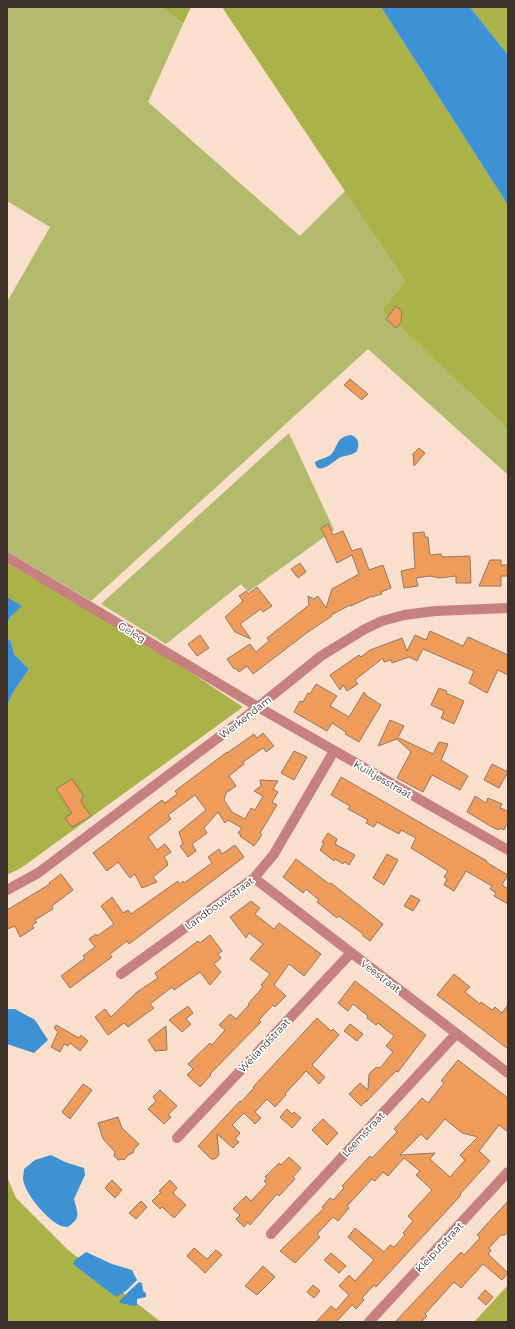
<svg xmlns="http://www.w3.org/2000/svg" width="515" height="1329" viewBox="0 0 515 1329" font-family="Montserrat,sans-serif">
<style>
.green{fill:#b2ba6c}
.forest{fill:#aab248}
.water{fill:#3d91d5}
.building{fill:#ef9b59;stroke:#907868;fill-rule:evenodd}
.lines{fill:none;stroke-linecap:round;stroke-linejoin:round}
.minor{stroke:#c5807f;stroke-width:10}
.labels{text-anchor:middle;stroke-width:3.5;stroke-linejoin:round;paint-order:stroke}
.street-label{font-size:10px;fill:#3c322b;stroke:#fff}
</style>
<rect width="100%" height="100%" fill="#f9dfcc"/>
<path class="green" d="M 7,7 L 162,7 L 183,24 L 148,102 L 300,236 L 345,191 L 405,281 L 382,310 L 508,429 L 508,475 L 368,349 L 91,601 L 7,551 L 7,302 L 50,227 L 7,201 Z
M 289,433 L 334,530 L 248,592 L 241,584 L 166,644 L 101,604 Z"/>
<path class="forest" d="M 162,7 L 191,7 L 183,24 Z
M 222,7 L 381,7 L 508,205 L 508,429 L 382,310 L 405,281 Z
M 470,7 L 508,8 L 508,55 Z
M 7,563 L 149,645 L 243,707 L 21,868 L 7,875 L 7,706 L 12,694 L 29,669 L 14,654 L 11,641 L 7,638 C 7,620 8,619 21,606 L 7,597 Z
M 7,1177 L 16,1198 L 68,1250 L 161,1322 L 7,1322 Z
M 508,1285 L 508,1322 L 474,1322 Z"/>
<path class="water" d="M 381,7 L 470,7 L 508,55 L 508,205 Z
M 351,435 C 358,437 360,444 357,451 C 352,456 345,455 339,458 C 333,462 317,477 315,462 C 319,459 324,459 329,456 C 339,449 334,437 351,435 Z
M 7,597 L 22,606 L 11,616 L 7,624 Z
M 7,638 L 11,641 L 14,654 L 29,669 L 12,694 L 7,706 Z
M 7,1009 L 15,1009 L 35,1020 L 48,1040 L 34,1053 L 7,1044 Z
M 51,1155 L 65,1162 L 84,1168 L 85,1175 L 74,1199 C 78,1215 81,1217 68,1227 C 65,1227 61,1226 59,1225 C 46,1218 25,1194 23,1179 C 23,1176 24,1172 24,1169 L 35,1160 Z
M 86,1252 L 112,1264 L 132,1270 L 137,1280 L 127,1290 L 117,1297 L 112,1294 L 73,1264 L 75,1260 Z
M 139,1282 L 142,1283 L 143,1291 L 146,1293 L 146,1297 L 137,1299 L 137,1305 L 134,1306 L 121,1303 L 119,1302 L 128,1292 Z"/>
<path class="building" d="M 396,306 L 402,311 L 401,322 L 396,328 L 386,319 Z
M 350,379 L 368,394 L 362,400 L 344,385 Z
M 419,448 L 425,453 L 414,466 L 413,454 Z
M 328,524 L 333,535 L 343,531 L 352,551 L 361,548 L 369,570 L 383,565 L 391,588 L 381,592 L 382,594 L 372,597 L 372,596 L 351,606 L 350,605 L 331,615 L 332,616 L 308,632 L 253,674 L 247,666 L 239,672 L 235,668 L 234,669 L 227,659 L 250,644 L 256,652 L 269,641 L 267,638 L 309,605 L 308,596 L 314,599 L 318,596 L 326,608 L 332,589 L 359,574 L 352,555 L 337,563 L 321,528 Z
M 424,532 L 425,537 L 428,537 L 430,555 L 441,554 L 442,557 L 470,556 L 471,583 L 456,583 L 456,576 L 440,578 L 430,576 L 416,578 L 418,586 L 404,588 L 401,571 L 415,568 L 413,533 Z
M 490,560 L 501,560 L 501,565 L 508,565 L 508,576 L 501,576 L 501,586 L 479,586 Z
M 300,563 L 306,572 L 298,578 L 291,569 Z
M 257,587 L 272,606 L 263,612 L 261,609 L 240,624 L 251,639 L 235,632 L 225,617 L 243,601 L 239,596 L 246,591 L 248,594 Z
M 430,631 L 463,646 L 468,637 L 508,655 L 508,675 L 498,670 L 487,693 L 469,683 L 474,671 L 423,649 L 417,661 L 409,657 L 392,663 L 391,660 L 384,662 L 383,658 L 355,680 L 358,684 L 347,691 L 343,685 L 340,690 L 330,675 L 359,655 L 361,657 L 370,650 L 402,638 L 407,651 L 415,635 L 426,640 Z
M 200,635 L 209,648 L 197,656 L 188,644 Z
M 316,684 L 337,696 L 330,706 L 349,717 L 364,692 L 367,696 L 381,705 L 359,742 L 345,734 L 346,732 L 332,723 L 327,731 L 294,712 L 300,701 L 303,702 L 308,693 L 310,694 Z
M 439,688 L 447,691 L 446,693 L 464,701 L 454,724 L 441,718 L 444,711 L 431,705 Z
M 390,720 L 404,726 L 397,739 L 378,746 Z
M 263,733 L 274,746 L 266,752 L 263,748 L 243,762 L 244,764 L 229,776 L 236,786 L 226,793 L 224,800 L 232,812 L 245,819 L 251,808 L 255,810 L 263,796 L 254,791 L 261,786 L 260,780 L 278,781 L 273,789 L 278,792 L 272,802 L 277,805 L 260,833 L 262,835 L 254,846 L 240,836 L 241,835 L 238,833 L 242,828 L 228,820 L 225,823 L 218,812 L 204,828 L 207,833 L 192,844 L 196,851 L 188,857 L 180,846 L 183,844 L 179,832 L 206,810 L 195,795 L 168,815 L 171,819 L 148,837 L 157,850 L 165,844 L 171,852 L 164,857 L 168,863 L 167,864 L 168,865 L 153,877 L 157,882 L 142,888 L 135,874 L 130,878 L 118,862 L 107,871 L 93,853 L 162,800 L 165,803 L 177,794 L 175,791 L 227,752 L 227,753 L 254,734 L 257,738 Z
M 399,738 L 433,754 L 439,742 L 448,744 L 441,760 L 468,776 L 460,790 L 432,775 L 423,792 L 397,778 L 411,752 L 398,740 Z
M 294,751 L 307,757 L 294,780 L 281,773 Z
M 492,764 L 508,772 L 499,788 L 484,780 Z
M 341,777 L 487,861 L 486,862 L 508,875 L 502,885 L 508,889 L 508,904 L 494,896 L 496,893 L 490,889 L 492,886 L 466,871 L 454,891 L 444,885 L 447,879 L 444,877 L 448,871 L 411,848 L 416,838 L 401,830 L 399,834 L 377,822 L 374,827 L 366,823 L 368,820 L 348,809 L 350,806 L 331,795 Z
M 72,779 L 83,795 L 81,802 L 91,816 L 72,827 L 65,818 L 72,813 L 56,789 Z
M 475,796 L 486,803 L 488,798 L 502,804 L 500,808 L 508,811 L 508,821 L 504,830 L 500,828 L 499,830 L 492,827 L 467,812 Z
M 328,833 L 337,839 L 335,844 L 355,855 L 349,865 L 345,862 L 343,864 L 335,859 L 334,861 L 320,850 L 324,843 L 322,842 Z
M 235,845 L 244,857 L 129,944 L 127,941 L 110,954 L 112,957 L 70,988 L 61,976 L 85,958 L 83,956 L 95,947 L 89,939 L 96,934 L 97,936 L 114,924 L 101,906 L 112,897 L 123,913 L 128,910 L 131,914 L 178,881 L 180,884 L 183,881 L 184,883 L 212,863 L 208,857 L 219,849 L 222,854 Z
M 387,854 L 398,860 L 384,885 L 373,878 Z
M 296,859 L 328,883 L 330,884 L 331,883 L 383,924 L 370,941 L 363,936 L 363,934 L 339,916 L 337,918 L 317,902 L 319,900 L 306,889 L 303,893 L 283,877 Z
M 61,874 L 73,890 L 52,906 L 53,909 L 35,920 L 37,922 L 32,925 L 34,928 L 20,937 L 15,926 L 7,929 L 7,910 L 50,884 L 49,883 Z
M 411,895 L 420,900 L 413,911 L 404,906 Z
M 251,901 L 260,908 L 255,914 L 274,929 L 279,923 L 321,954 L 304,976 L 289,964 L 274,985 L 286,996 L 275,1007 L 273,1005 L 259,1020 L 261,1022 L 210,1074 L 211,1075 L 200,1087 L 187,1075 L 193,1069 L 188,1064 L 210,1043 L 212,1045 L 225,1030 L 219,1025 L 230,1014 L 236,1019 L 249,1005 L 248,1004 L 263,987 L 261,985 L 270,974 L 250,959 L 263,944 L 249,933 L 246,938 L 230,917 Z
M 210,935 L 222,951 L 218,954 L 221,958 L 214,964 L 221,972 L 210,985 L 200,972 L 174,990 L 172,987 L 150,1004 L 154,1008 L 128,1027 L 124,1023 L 108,1035 L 95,1017 L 105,1009 L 111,1017 L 137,992 L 158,978 L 155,973 L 198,941 L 200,943 Z
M 454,974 L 470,987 L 465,992 L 480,1004 L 481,1002 L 492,1010 L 495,1007 L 502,1013 L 508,1005 L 508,1049 L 437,995 Z
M 355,981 L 426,1035 L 398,1072 L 396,1071 L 366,1102 L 367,1100 L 361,1106 L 349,1094 L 360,1083 L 368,1090 L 369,1074 L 375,1068 L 381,1067 L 393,1052 L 386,1046 L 394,1036 L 378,1023 L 376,1025 L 367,1018 L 368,1016 L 353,1004 L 348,1011 L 338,1003 Z
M 188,1006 L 193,1013 L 186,1019 L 191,1024 L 182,1032 L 169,1020 Z
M 317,1018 L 331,1031 L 333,1029 L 339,1035 L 312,1065 L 325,1077 L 319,1084 L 306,1071 L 285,1094 L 286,1095 L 275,1107 L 267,1099 L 255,1112 L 261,1118 L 255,1124 L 244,1113 L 232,1125 L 240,1133 L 235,1139 L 239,1142 L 233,1148 L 217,1134 L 219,1155 L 215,1159 L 211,1159 L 198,1146 L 240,1101 L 241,1102 L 254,1088 L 253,1087 Z
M 350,1024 L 363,1034 L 357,1041 L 344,1031 Z
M 56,1025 L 79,1038 L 81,1035 L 88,1041 L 80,1051 L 70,1043 L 68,1046 L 64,1044 L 60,1052 L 51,1047 L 58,1032 L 54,1028 Z
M 166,1026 L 167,1050 L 155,1051 L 148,1040 Z
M 458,1060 L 508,1098 L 508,1132 L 499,1125 L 479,1151 L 490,1161 L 460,1194 L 461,1195 L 451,1206 L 376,1287 L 374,1285 L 362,1298 L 364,1300 L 356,1309 L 352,1305 L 336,1322 L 316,1322 L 331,1306 L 336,1310 L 349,1295 L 339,1286 L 349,1275 L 355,1281 L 374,1260 L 348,1237 L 355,1228 L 384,1252 L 390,1245 L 394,1247 L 405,1235 L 403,1233 L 413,1221 L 408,1216 L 432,1190 L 416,1175 L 420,1171 L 404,1158 L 388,1176 L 383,1172 L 375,1181 L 372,1179 L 347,1206 L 349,1208 L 338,1221 L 333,1217 L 317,1234 L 320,1237 L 295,1263 L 280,1251 L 324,1208 L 322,1207 L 330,1198 L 333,1200 L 344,1188 L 342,1186 L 370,1156 L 372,1158 L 397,1132 L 394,1129 L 422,1098 L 428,1103 L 444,1083 L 441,1081 ZM 445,1119 L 462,1133 L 478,1137 L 460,1155 L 465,1160 L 450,1177 L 430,1159 L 435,1153 L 400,1155 L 421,1134 L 427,1140 Z
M 83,1084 L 92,1090 L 70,1119 L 62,1112 Z
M 160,1090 L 177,1106 L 168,1115 L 171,1117 L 164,1124 L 148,1109 L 156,1101 L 153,1097 Z
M 287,1109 L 292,1114 L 294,1112 L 301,1118 L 292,1128 L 280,1117 Z
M 118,1117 L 122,1128 L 139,1144 L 134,1149 L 133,1153 L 128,1155 L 124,1160 L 123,1159 L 118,1160 L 114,1156 L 115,1152 L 103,1139 L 98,1123 Z
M 323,1119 L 338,1133 L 327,1145 L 312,1130 Z
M 289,1157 L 301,1168 L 293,1177 L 295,1179 L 279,1196 L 277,1194 L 250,1225 L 248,1222 L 244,1227 L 236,1219 L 240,1215 L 233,1209 L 246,1196 L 251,1201 L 267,1184 L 264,1181 L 267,1179 L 265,1177 L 279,1163 L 281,1165 Z
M 112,1180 L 122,1190 L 115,1198 L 105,1188 Z
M 170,1180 L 177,1188 L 173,1193 L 186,1205 L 174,1218 L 162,1207 L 160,1209 L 152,1201 L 161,1192 L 159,1191 Z
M 141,1201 L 147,1207 L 136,1219 L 129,1213 Z
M 508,1201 L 508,1232 L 505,1235 L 501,1235 L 489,1248 L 491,1251 L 488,1254 L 508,1273 L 502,1280 L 483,1264 L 461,1288 L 454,1282 L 425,1314 L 427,1316 L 421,1322 L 395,1322 L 461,1252 L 464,1255 L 480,1238 L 477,1235 Z
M 194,1248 L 207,1259 L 216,1250 L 222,1255 L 205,1273 L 187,1256 Z
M 331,1253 L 346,1266 L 339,1273 L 324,1260 Z
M 263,1266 L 275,1277 L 257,1295 L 245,1286 Z
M 313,1285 L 320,1291 L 314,1298 L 307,1292 Z
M 485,1290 L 493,1297 L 486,1305 L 478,1298 Z"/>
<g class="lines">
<path class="minor" d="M 7,557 L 258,707 L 508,850
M 254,878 L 508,1073
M 7,890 L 38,873 L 243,719 L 321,656 L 365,629 L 382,621 L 404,615 L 435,611 L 508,608
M 121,974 L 254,878 L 274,854 L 334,751
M 177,1138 L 351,953
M 271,1234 L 456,1034
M 369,1322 L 508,1172"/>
</g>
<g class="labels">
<g class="street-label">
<text transform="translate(132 632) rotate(31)" y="4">Geleg</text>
<text transform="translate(245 717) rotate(-38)" y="4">Werkendam</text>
<text transform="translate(383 779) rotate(30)" y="4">Kuiltjesstraat</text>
<text transform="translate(219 903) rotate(-36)" y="4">Landbouwstraat</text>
<text transform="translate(381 976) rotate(37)" y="4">Veestraat</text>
<text transform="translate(264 1045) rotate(-47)" y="4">Weilandstraat</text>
<text transform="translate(363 1134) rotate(-47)" y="4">Leemstraat</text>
<text transform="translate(439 1247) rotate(-47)" y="4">Kleiputstraat</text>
</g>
</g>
<rect width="515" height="1329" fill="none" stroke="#3c322b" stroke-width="16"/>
</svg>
